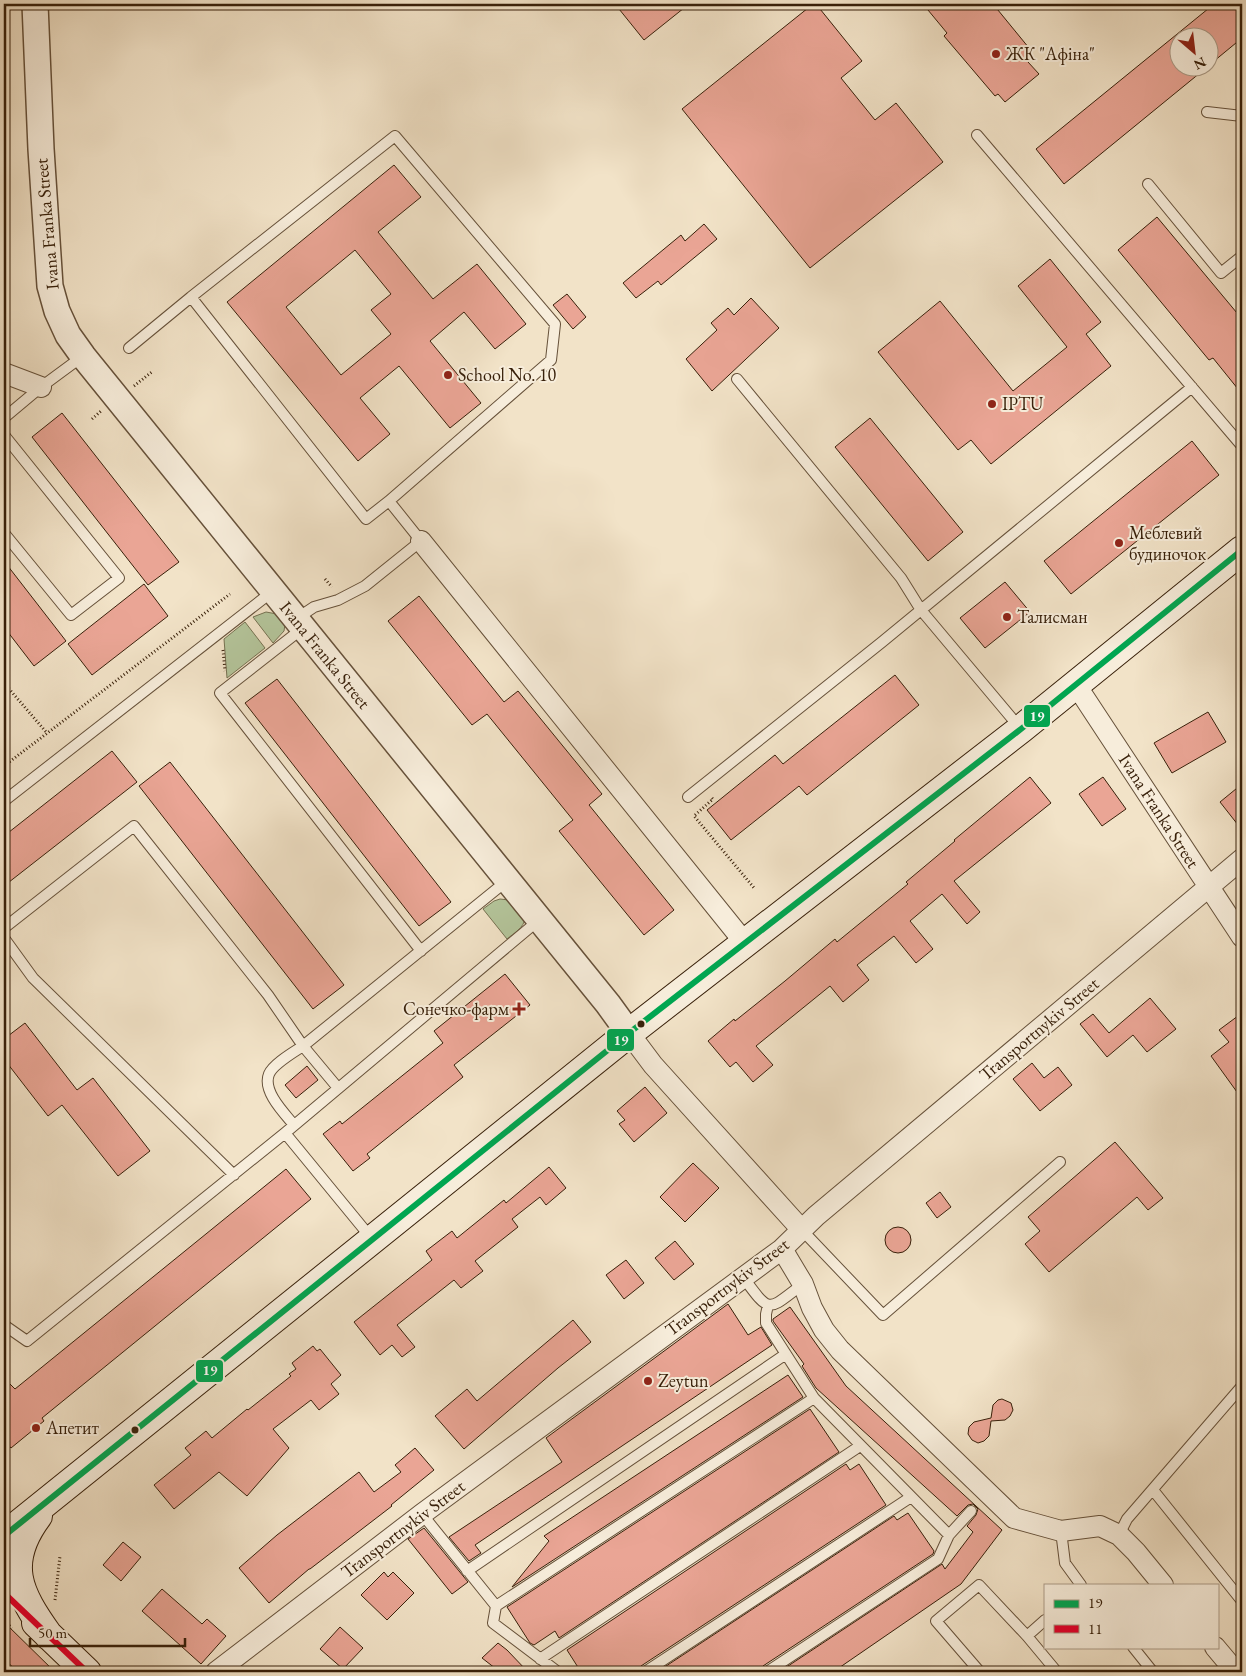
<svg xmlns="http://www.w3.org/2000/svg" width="1246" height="1676" viewBox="0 0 1246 1676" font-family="'EB Garamond',serif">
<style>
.green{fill:#b4c59b;stroke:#767252}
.building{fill:#eaa595;stroke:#38200a;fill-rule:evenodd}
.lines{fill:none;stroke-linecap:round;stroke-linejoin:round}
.service-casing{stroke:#66513a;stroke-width:12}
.minor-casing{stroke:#66513a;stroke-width:22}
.tertiary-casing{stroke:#66513a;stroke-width:28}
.secondary-casing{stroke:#38200a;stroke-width:30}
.path{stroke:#38200a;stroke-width:3;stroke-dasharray:1 2.5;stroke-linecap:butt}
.service{stroke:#f7eddb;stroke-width:10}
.minor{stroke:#f7eddb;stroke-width:20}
.tertiary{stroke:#f7eddb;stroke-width:25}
.secondary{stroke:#f7eddb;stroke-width:28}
.bus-1-casing{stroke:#f7eddb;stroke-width:10}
.bus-2-casing{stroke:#f7eddb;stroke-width:10}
.bus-1{stroke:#00a651;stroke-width:6}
.bus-2{stroke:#e4002b;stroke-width:6}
.poi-dot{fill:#8f2418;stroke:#f7eddb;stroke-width:2}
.bus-dot{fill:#38200a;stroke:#f7eddb;stroke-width:2}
.labels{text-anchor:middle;stroke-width:4;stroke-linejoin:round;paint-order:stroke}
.poi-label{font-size:18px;fill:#38200a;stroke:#f7eddb;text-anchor:start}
.street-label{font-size:18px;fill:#38200a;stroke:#f7eddb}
.line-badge{stroke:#f7eddb;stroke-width:2}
.badge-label{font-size:14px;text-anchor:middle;font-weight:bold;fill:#fff}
</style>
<rect width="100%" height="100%" fill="#f2e3c8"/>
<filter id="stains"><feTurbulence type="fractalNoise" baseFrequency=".004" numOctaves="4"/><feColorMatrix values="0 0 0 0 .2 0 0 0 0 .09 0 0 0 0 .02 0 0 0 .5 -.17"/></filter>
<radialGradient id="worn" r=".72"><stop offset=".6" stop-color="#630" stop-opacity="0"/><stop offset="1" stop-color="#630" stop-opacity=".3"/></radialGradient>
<path class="green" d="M 266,612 L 277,614 L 285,624 L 284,631 L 273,643 L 253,617 Z
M 245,622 L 265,648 L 227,678 L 224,639 Z
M 500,899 L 509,900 L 525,918 C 524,928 514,933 507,939 L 483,909 L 494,901 Z"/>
<path class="building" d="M 615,4 L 689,4 L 644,40 Z
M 813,4 L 816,4 L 862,61 L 841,78 L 875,120 L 896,103 L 943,162 L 810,268 L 682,109 Z
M 923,4 L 993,4 L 1029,48 L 1028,62 L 1039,74 L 1005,102 L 998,94 L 995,96 L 944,36 L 947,33 Z
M 1214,4 L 1238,4 L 1242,10 L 1242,38 L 1208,66 L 1208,38 L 1178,38 L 1178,68 L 1206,68 L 1064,184 L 1036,149 Z
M 394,165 L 421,197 L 378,232 L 433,299 L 477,264 L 526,324 L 495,349 L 464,312 L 430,341 L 481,403 L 450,428 L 399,366 L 360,398 L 390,434 L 358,461 L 227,302 ZM 355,250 L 391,294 L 371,310 L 391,334 L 341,375 L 286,307 Z
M 1157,217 L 1242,319 L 1242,394 L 1213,358 L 1209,360 L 1118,250 Z
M 704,224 L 717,239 L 661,285 L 658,281 L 636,298 L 623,283 L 681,235 L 685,241 Z
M 1050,259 L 1101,322 L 1086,334 L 1111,366 L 991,464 L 971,440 L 958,450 L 878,352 L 940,301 L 1013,391 L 1067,347 L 1018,286 Z
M 567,294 L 586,317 L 573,329 L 553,305 Z
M 751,298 L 779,328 L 712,391 L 686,359 L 717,330 L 711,323 L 728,308 L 734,315 Z
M 62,413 L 179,562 L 148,585 L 32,437 Z
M 870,418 L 963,532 L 928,561 L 835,447 Z
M 1192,441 L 1219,475 L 1071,594 L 1044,561 Z
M 4,561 L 66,641 L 34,666 L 4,627 Z
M 1005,582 L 1030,612 L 985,648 L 960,618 Z
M 144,584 L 168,616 L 92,675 L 68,644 Z
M 419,596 L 504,702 L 518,691 L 602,794 L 589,805 L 674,910 L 644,935 L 559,831 L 573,820 L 487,714 L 472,725 L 388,621 Z
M 895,675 L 919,705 L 807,795 L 799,786 L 731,840 L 707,810 L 775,755 L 783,764 Z
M 277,679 L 451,902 L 419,926 L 245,703 Z
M 1208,712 L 1226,742 L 1172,773 L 1154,743 Z
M 112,751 L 137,782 L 4,886 L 4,836 Z
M 170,762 L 344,985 L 313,1009 L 139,786 Z
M 1030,777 L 1051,803 L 954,881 L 980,912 L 967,924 L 942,894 L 910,921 L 933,949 L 916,963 L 894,936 L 857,965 L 869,980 L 843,1002 L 830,986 L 756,1046 L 773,1065 L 753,1082 L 736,1062 L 730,1067 L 708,1041 L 734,1019 L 735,1021 L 785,981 L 835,939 L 837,942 L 908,884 L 906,882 L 955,841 L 954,840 Z
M 1103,777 L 1126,809 L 1102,826 L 1079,794 Z
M 1242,784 L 1242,830 L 1220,802 Z
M 505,974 L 530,1005 L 454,1065 L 463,1077 L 367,1154 L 370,1158 L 353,1171 L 323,1134 L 340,1121 L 342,1124 L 443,1043 L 434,1031 Z
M 1150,998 L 1176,1029 L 1147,1052 L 1133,1035 L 1107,1057 L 1080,1024 L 1093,1014 L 1109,1033 Z
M 1242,1013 L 1242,1099 L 1211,1056 L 1229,1042 L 1219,1030 Z
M 25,1023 L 77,1090 L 93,1078 L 150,1151 L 118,1176 L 62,1105 L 48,1116 L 4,1059 L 4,1039 Z
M 1032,1063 L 1044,1078 L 1058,1067 L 1072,1085 L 1040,1111 L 1013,1079 Z
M 307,1066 L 318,1080 L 296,1098 L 285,1085 Z
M 645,1087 L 667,1113 L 634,1142 L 619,1124 L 625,1120 L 617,1111 Z
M 1115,1142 L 1163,1198 L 1148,1210 L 1137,1197 L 1049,1272 L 1025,1244 L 1040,1231 L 1028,1217 Z
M 693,1163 L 719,1188 L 685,1222 L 660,1197 Z
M 549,1167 L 566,1188 L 546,1205 L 540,1197 L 512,1219 L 518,1227 L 475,1261 L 483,1271 L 461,1288 L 454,1280 L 397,1325 L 415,1347 L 402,1357 L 392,1345 L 380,1355 L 354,1322 L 432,1260 L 426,1251 L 452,1231 L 457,1238 L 504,1200 L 506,1203 Z
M 286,1169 L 311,1199 L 42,1418 L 44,1421 L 11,1448 L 4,1440 L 4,1378 L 15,1389 Z
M 940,1192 L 951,1207 L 937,1218 L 926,1203 Z
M885 1240a13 13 0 1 1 26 0a13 13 0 1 1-26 0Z
M 675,1241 L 694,1264 L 674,1280 L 655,1258 Z
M 626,1260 L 644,1283 L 624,1299 L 606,1275 Z
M 728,1304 L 748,1335 L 761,1327 L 772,1345 L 475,1545 L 481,1553 L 469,1561 L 449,1537 L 562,1462 L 546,1438 Z
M 790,1307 L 846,1386 L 1002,1530 L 961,1584 L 833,1672 L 779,1672 L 942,1564 L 945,1569 L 973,1532 L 967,1526 L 976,1515 L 978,1509 L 973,1504 L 968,1505 L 957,1516 L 816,1388 L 802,1366 L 804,1364 L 773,1321 L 773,1319 Z
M 573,1320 L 591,1342 L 558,1368 L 464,1449 L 435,1416 L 467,1389 L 477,1401 Z
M 313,1346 L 317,1351 L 320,1349 L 341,1375 L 331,1384 L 339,1394 L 319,1410 L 311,1400 L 273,1429 L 289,1448 L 247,1496 L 219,1472 L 174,1509 L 154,1485 L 191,1455 L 185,1448 L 206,1431 L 212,1438 L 247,1409 L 248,1410 L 291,1376 L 289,1374 L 296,1369 L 292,1363 Z
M 788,1375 L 803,1397 L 512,1587 L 549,1541 L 544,1536 Z
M 1002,1399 L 1011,1403 L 1013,1410 L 1010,1416 L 1005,1420 L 991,1421 L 989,1436 L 984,1441 L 978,1443 L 972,1440 L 968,1434 L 969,1427 L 974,1422 L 991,1418 L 993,1405 L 998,1400 Z
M 810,1409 L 839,1452 L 559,1638 L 555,1631 L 534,1645 L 530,1643 L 507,1607 Z
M 415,1448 L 434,1470 L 391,1505 L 392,1506 L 310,1569 L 309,1569 L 269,1603 L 239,1568 L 277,1535 L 359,1472 L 374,1492 L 401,1472 L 395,1465 Z
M 846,1464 L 850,1470 L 859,1464 L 886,1505 L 641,1666 L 638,1672 L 581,1672 L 567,1650 Z
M 908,1513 L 934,1551 L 933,1554 L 763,1666 L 760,1672 L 657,1672 L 894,1516 L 897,1520 Z
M 424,1528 L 468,1582 L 452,1594 L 408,1539 Z
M 123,1542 L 141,1557 L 121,1581 L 103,1565 Z
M 384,1572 L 388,1577 L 393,1572 L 414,1593 L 387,1620 L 361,1595 Z
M 162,1589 L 202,1624 L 207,1619 L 226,1636 L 201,1664 L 142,1611 Z
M 4,1622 L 55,1672 L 18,1672 L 4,1659 Z
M 340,1627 L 363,1648 L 343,1669 L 320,1649 Z
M 498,1643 L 507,1650 L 528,1672 L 500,1672 L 482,1658 Z"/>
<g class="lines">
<defs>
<path id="service" d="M 1207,112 L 1242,116
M 977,135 L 1242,446
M 1148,184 L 1221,273 L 1242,256
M 129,348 L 191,297
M 737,379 L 901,578 L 921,610 L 1020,728
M 4,418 L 41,387 L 83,356
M 4,435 L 119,578 L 71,615 L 4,533
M 296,619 L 314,607 L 338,600 L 365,586 L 421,541 L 389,501 L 366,519 L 191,297 L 395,136 L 555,324 L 551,360 L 389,501
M 303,628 L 220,693 L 421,951
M 688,797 L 882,642 L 1192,387
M 4,801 L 273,591
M 4,928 L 134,826 L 268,995 L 303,1046 L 338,1088
M 4,938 L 33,978 L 234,1175
M 294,1125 C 284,1113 262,1091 269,1074 C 273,1064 294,1052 303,1046 L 508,880
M 285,1133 L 372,1239
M 801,1229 L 883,1315 L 1060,1162
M 743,1277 C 771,1315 767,1311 803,1284
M 768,1305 L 766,1314 L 766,1323 L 814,1398 L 949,1535
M 4,1325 L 27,1341 L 285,1133 L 539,920
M 1153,1490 L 1242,1601
M 422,1514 L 496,1606 L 493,1623 L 558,1672
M 1061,1531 L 1065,1563 L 1081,1585
M 1119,1535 L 1127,1519 L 1242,1386
M 467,1571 L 786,1354
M 496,1606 L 814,1398
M 1027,1636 L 1045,1620
M 1133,1647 L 1153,1672
M 540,1659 L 860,1446
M 645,1672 L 911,1497
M 767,1672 L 938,1559 L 949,1535 L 971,1511
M 980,1672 L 936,1621 L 979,1585 L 1027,1636 L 1057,1672"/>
<path id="minor" d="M 4,373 L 41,387
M 421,541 L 745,943
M 1076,685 L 1242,937
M 629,1033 L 653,1065 L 801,1229
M 782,1249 L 803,1284 L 812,1308 L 824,1330 L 840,1350 L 1014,1518 L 1061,1531 L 1100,1526 L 1119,1535 L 1136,1552 L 1163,1585
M 1215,1647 L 1236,1672
M 216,1672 L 422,1514 L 782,1249 L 816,1216 L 1242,859"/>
<path id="tertiary" d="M 35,4 L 41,149 L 50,286 L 57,311 L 68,335 L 83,356 L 608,1004 L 629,1033"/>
<path id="secondary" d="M 38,1516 C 3,1563 18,1593 49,1636
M 4,1536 L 629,1033 L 1021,729 L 1242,550
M 36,1623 L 87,1672"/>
</defs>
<use href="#service" class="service-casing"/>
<use href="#minor" class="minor-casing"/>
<use href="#tertiary" class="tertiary-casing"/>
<use href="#secondary" class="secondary-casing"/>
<path class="path" d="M 134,386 L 153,371
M 92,419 L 101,411
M 325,579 L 332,587
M 223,650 L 225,671
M 4,683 L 47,733
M 4,766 L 230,594
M 712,798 L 713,799 L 694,816 L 755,889
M 55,1600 L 60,1556
M 4,1621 L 12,1628"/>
<use href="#service" class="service"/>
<use href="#minor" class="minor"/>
<use href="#tertiary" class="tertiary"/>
<use href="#secondary" class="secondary"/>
<defs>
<path id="bus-1" d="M 4,1536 L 629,1033 L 1021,729 L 1242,550"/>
<path id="bus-2" d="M 4,1593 L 87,1672"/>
</defs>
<use href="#bus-1" class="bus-1-casing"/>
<use href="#bus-2" class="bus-2-casing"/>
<use href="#bus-1" class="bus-1"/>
<use href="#bus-2" class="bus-2"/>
</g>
<g class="poi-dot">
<circle cx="996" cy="54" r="5"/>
<circle cx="448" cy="375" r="5"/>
<circle cx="992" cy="404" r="5"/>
<circle cx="1119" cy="543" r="5"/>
<circle cx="1007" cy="617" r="5"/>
<path d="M516.5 1001.5h5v5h5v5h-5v5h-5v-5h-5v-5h5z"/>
<circle cx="648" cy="1381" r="5"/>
<circle cx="36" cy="1428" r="5"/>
</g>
<g class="bus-dot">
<circle cx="641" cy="1024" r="4.5"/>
<circle cx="135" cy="1430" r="4.5"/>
</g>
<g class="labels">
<g class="poi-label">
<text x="1006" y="60">ЖК "Афіна"</text>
<text x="458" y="381">School No. 10</text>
<text x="1002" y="410">IPTU</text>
<text x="1129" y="539">Меблевий<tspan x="1129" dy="21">будиночок</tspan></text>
<text x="1017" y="623">Талисман</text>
<text x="509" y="1015" text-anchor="end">Сонечко-фарм</text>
<text x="658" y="1387">Zeytun</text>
<text x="46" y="1434">Апетит</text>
</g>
<g class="street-label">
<text transform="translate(47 224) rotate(-95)" y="6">Ivana Franka Street</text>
<text transform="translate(325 655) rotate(51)" y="6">Ivana Franka Street</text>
<text transform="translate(1159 811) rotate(57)" y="6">Ivana Franka Street</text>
<text transform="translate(1039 1029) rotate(-40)" y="6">Transportnykiv Street</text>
<text transform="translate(727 1287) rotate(-37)" y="6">Transportnykiv Street</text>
<text transform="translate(403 1529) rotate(-37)" y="6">Transportnykiv Street</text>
</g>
</g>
<g class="line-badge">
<rect x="1023" y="704" width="28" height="24" rx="5" fill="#00a651"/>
<rect x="606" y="1028" width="29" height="24" rx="5" fill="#00a651"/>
<rect x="195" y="1359" width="29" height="24" rx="5" fill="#00a651"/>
</g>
<g class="badge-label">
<text x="1037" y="721">19</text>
<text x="621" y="1045">19</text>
<text x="210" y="1375">19</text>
</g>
<rect width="1246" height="1676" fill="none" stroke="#f2e3c8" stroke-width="20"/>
<rect x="5" y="5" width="1236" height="1666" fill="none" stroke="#38200a" stroke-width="2.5"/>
<rect x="10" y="10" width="1226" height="1656" fill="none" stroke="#38200a"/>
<rect x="1044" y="1584" width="175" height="65" fill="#f7eddb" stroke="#ab9b87"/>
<rect x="1054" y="1600" width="25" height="8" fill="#00a651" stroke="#ab9b87"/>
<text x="1088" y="1608" font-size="15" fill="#38200a">19</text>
<rect x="1054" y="1625" width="25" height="8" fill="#e4002b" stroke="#ab9b87"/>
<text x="1088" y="1634" font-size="15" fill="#38200a">11</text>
<g transform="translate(1194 52) rotate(152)"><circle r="24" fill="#f7eddb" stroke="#ab9b87"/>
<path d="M0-4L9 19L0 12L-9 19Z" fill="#8f2418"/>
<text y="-8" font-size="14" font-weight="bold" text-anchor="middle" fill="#38200a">N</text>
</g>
<path d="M30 1638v8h155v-8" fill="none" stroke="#38200a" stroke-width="2.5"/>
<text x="38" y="1638" font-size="15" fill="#38200a" stroke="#f7eddb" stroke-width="4" paint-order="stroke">50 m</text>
<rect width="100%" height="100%" filter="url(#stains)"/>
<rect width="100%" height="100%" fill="url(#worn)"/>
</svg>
